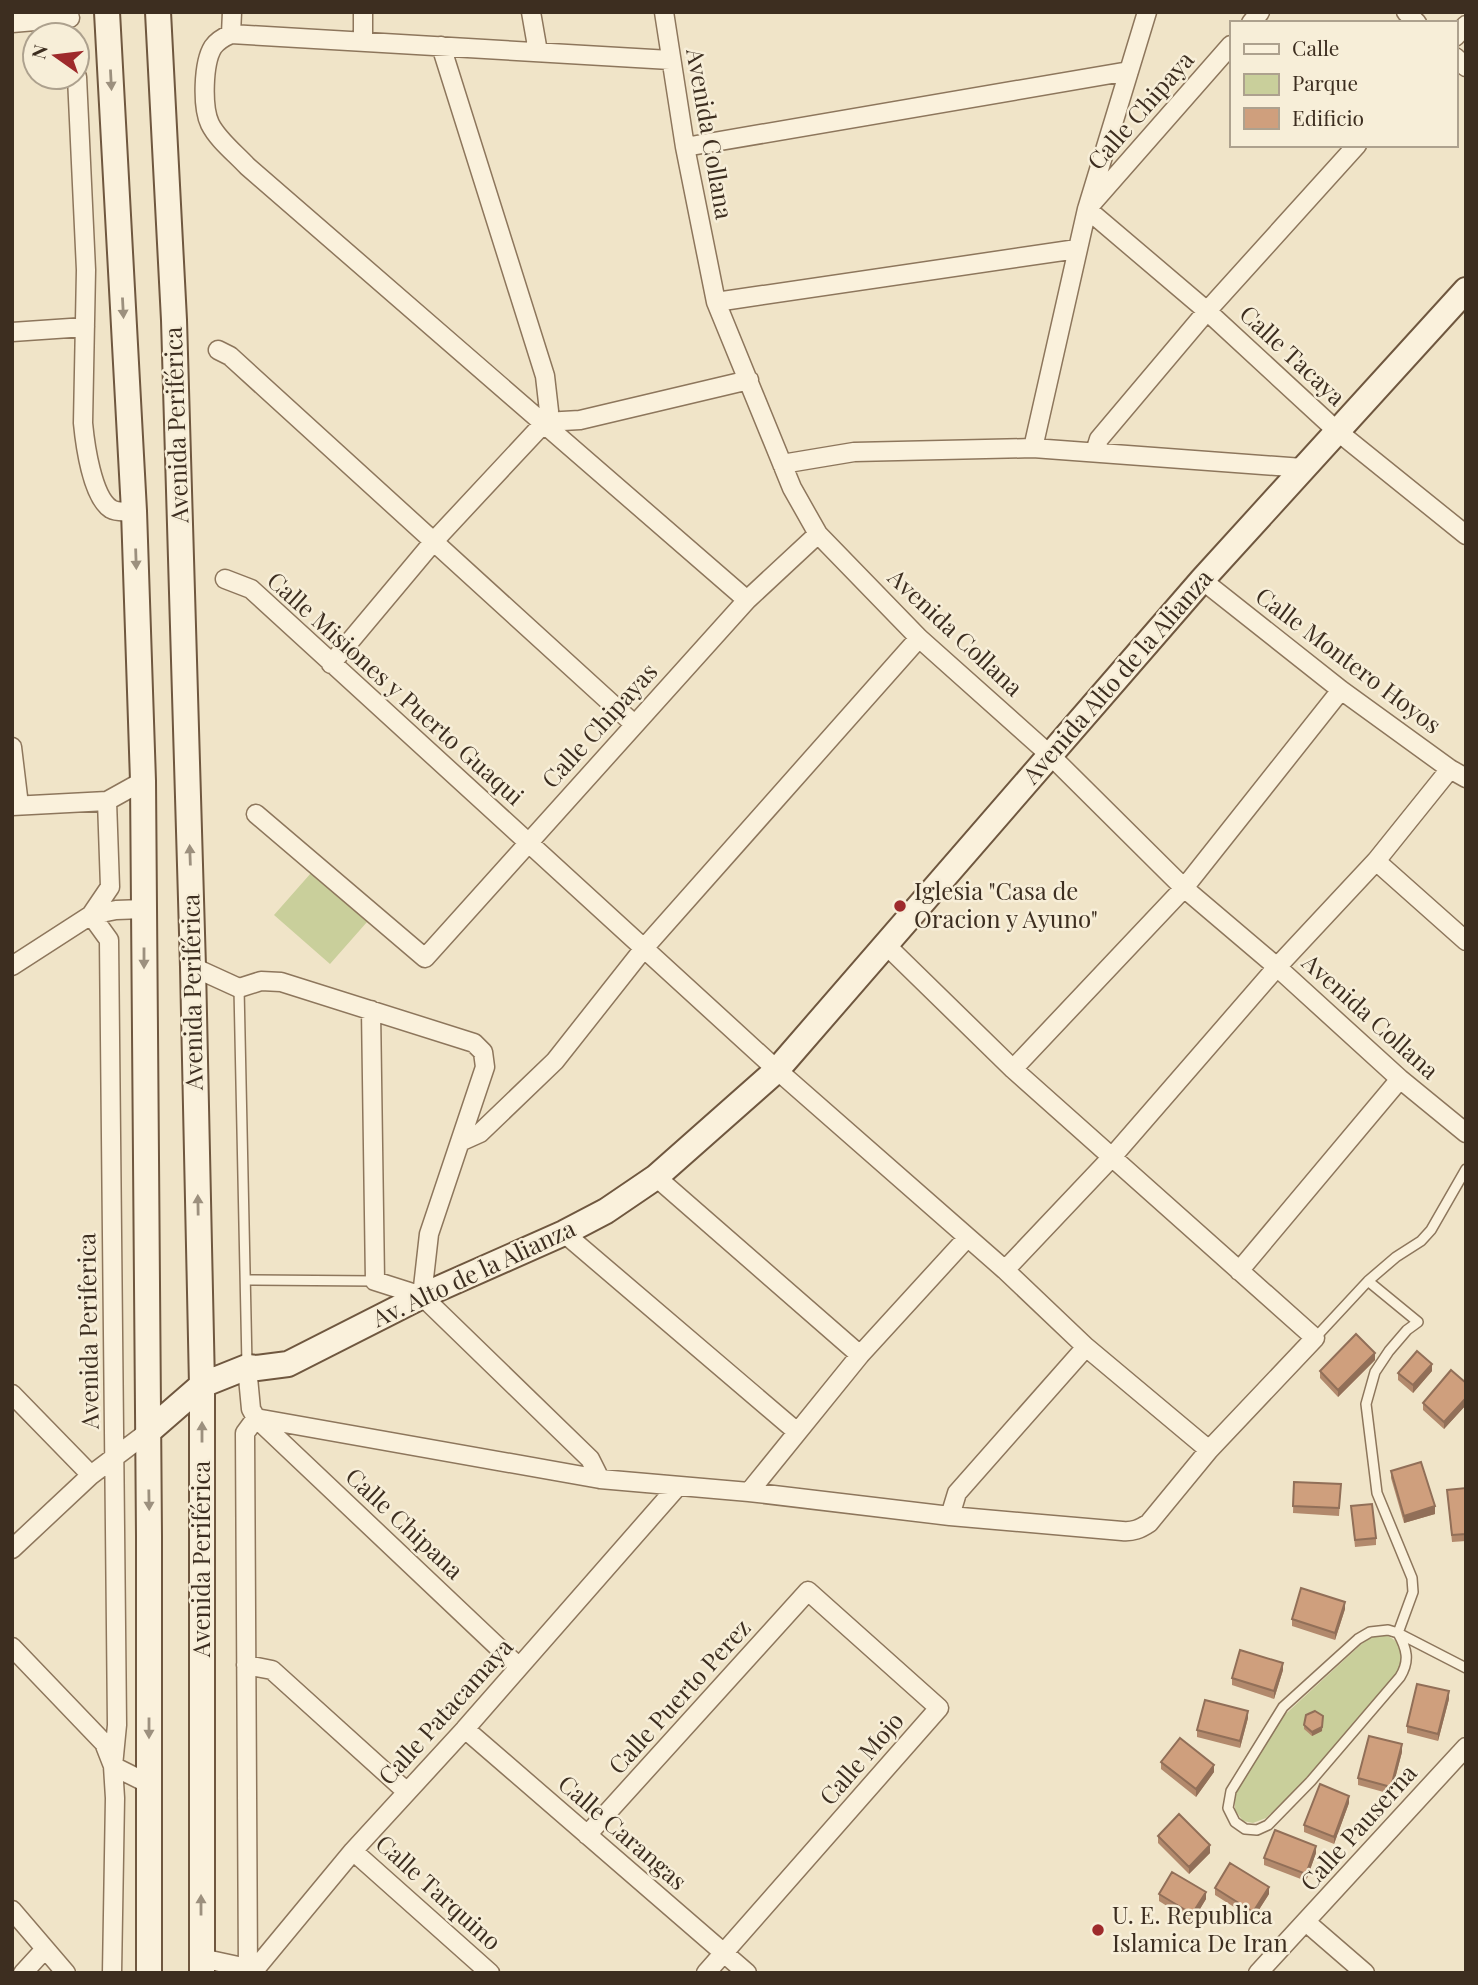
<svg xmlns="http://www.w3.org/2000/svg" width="1478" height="1985" viewBox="0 0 1478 1985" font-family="'Playfair Display',serif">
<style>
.green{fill:#c9cf9b}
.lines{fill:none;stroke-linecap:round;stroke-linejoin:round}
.lane-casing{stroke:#8d765c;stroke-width:12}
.street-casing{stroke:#8d765c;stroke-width:21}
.secondary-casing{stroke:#6f573f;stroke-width:28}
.lane{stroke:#faf1dc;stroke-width:9}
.street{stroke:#faf1dc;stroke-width:18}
.secondary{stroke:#faf1dc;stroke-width:24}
.wall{fill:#b2896c}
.shaded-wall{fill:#916f58}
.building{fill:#cf9f7d;stroke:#916f58;stroke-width:2}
.oneway{fill:#9c907e}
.poi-dot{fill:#9e2a2b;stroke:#f7eed8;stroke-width:2.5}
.labels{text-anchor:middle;stroke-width:5;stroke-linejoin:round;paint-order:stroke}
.street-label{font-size:24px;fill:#3d2e20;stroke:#f7eed8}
.poi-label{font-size:24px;fill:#3d2e20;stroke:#f7eed8;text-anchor:start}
</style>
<rect width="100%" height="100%" fill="#f0e4c8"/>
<path class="green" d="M 311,873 L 367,922 L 330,964 L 274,915 Z
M 1381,1634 C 1400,1639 1403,1649 1404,1667 L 1321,1765 L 1266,1818 L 1253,1823 L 1243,1821 L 1235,1810 L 1235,1791 L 1278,1721 L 1367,1639 Z"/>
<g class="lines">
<defs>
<path id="lane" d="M 239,988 L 247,1365
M 246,1280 L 375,1281
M 1368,1281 L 1418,1322 L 1407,1330 L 1389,1351 L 1375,1372 L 1366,1404 L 1377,1493 L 1412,1578 L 1413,1592 L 1398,1633 L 1466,1668
M 1315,1338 L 1368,1281 L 1396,1257 L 1421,1241 L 1431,1230 L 1466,1169
M 1388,1630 L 1398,1633 C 1407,1649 1410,1661 1400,1677 L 1311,1781 L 1268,1825 L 1257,1830 L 1245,1829 L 1235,1822 L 1228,1808 L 1231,1791 L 1283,1707 L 1358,1639 L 1370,1632 Z"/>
<path id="street" d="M 531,12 L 538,52
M 664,12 L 685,147 L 716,302 L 792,488 L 818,534 L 919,638 L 1050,755 L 1184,888 L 1277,967 L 1400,1079 L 1466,1133
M 1406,12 L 1417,23
M 12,23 L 70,18
M 1251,23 L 1260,12
M 231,34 L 232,12
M 1455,37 L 1466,25
M 363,41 L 363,12
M 1231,45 L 1087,209 L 1207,311 L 1337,431 L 1466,535
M 1455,57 L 1466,67
M 670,60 L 231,34 C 224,37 218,40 213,47 C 203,63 202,107 210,124 C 218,140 235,153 247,166 L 747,600
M 77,77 L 86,270 L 83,423 C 85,444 92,497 111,509 C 118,513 127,511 134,511
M 685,147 L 1129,71
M 716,302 L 1077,249
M 12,332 L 85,327
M 218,350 L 230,356 L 634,724
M 545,422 L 580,420 L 749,380
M 1033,448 L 1087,209 L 1147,12
M 1095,452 L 1099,439 L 1207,311 L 1357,145
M 782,464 L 854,452 L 1033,448 L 1303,468
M 225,579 L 251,589 L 777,1070 L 1005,1270 L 1086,1347 L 1209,1450
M 1202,580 L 1341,690 L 1450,769 L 1466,778
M 331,664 L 434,541 L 545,422 L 549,411 L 545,376 L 441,46
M 12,747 L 19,805
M 12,806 L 107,801
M 256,814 L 425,958 L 747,600 L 818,534
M 1376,861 L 1466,941
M 144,909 L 116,910 L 91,915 L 109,940 L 117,1725 L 113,1766 L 149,1784
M 12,966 L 91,915 L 110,887 L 107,801 L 143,781
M 193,967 L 239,988 L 261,981 L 281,982 L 474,1043 L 483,1052 L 485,1067 L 429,1234 L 422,1296
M 371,1010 L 375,1281 L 422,1296 L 590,1459 L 600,1479
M 1013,1069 L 1184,888 L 1341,690
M 460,1142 L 480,1133 L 555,1061 L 645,947 L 919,638
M 656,1177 L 860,1355
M 564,1233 L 796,1431
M 1005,1270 L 1112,1157 L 1277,967 L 1376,861 L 1450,769
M 1239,1271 L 1400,1079
M 247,1367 L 251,1409 L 256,1418 L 600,1479 L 749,1492 L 950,1516 L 1122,1531 C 1133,1532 1140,1529 1149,1523 L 1209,1450 L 1315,1338 L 1013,1069 L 885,944
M 12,1394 L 91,1475
M 749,1492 L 860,1355 L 967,1238
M 950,1516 L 957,1493 L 1086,1347
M 12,1549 L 91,1475 L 148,1432
M 12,1647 L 104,1743 L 113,1766 L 115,1798 L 112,1973
M 246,1665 L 272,1670 L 407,1792
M 465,1729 L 747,1973
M 587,1835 L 808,1591 L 939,1708 L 706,1973
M 353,1851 L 490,1973
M 12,1910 L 66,1973
M 1306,1922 L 1365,1973
M 201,1958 L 238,1966 L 244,1973
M 23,1973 L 45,1949
M 248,1973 L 245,1433 L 256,1418 L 519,1667
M 252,1973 L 353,1851 L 465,1729 L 678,1486
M 1258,1973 L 1466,1747"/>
<path id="secondary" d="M 107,12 L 134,511 L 143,781 L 149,1536 L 149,1973
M 158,12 L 174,320 L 193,967 L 202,1385 L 202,1973
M 148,1432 L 202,1385 L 247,1367 L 257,1368 L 288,1364 L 422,1296 L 564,1233 L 606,1211 L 656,1177 L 777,1070 L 1202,580 L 1466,290"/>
</defs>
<use href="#lane" class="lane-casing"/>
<use href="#street" class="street-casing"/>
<use href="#secondary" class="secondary-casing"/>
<use href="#lane" class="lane"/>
<use href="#street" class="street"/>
<use href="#secondary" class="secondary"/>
</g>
<path class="wall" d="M 1375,1360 L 1338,1397 L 1320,1378 L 1320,1371 Z
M 1432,1371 L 1413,1393 L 1398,1380 L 1398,1373 Z
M 1466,1383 L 1466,1405 L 1444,1429 L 1423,1410 L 1423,1403 Z
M 1391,1471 L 1435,1514 L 1404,1523 L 1391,1478 Z
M 1294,1482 L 1341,1484 L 1339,1516 L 1293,1513 Z
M 1466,1488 L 1466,1541 L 1452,1542 L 1447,1490 Z
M 1351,1506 L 1376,1538 L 1376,1545 L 1355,1547 Z
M 1345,1609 L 1335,1640 L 1292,1626 L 1292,1619 Z
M 1283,1670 L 1274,1699 L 1232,1685 L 1232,1678 Z
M 1449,1699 L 1438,1741 L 1407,1733 L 1407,1726 Z
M 1248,1718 L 1240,1748 L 1197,1737 L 1197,1730 Z
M 1304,1725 L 1322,1731 L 1312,1736 L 1304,1729 Z
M 1402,1752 L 1391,1794 L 1358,1785 L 1358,1778 Z
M 1161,1762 L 1214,1772 L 1196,1797 L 1161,1769 Z
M 1349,1803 L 1334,1844 L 1304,1832 L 1304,1825 Z
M 1158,1836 L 1210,1853 L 1189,1874 L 1158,1843 Z
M 1316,1853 L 1306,1881 L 1264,1865 L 1264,1858 Z
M 1215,1888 L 1269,1894 L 1253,1919 L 1215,1895 Z
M 1159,1894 L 1206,1899 L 1192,1922 L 1159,1901 Z"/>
<path class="shaded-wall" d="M 1375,1353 L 1375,1360 L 1338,1397 L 1338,1390 Z
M 1432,1364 L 1432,1371 L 1413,1393 L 1413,1385 Z
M 1466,1398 L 1466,1405 L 1444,1429 L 1444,1422 Z
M 1435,1506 L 1435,1514 L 1404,1523 L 1404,1516 Z
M 1345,1602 L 1345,1609 L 1335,1640 L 1335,1633 Z
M 1283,1663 L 1283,1670 L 1274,1699 L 1274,1691 Z
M 1449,1691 L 1449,1699 L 1438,1741 L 1438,1734 Z
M 1248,1711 L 1248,1718 L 1240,1748 L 1240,1741 Z
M 1323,1716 L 1322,1731 L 1312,1736 L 1312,1732 Z
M 1402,1744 L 1402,1752 L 1391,1794 L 1391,1787 Z
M 1214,1765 L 1214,1772 L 1196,1797 L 1196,1789 Z
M 1349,1796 L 1349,1803 L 1334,1844 L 1334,1837 Z
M 1210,1845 L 1210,1853 L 1189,1874 L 1189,1867 Z
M 1316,1846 L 1316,1853 L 1306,1881 L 1306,1874 Z
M 1269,1887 L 1269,1894 L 1253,1919 L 1253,1912 Z
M 1206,1892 L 1206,1899 L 1192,1922 L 1192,1914 Z"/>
<path class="building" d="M 1356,1334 L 1375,1353 L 1338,1390 L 1320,1371 Z
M 1417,1351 L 1432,1364 L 1413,1385 L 1398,1373 Z
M 1451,1370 L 1466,1383 L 1466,1398 L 1444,1422 L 1423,1403 Z
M 1421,1462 L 1435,1506 L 1404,1516 L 1391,1471 Z
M 1294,1482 L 1341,1484 L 1339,1508 L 1293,1506 Z
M 1466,1488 L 1466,1534 L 1452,1535 L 1447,1490 Z
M 1372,1504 L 1376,1538 L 1355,1540 L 1351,1506 Z
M 1301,1588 L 1345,1602 L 1335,1633 L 1292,1619 Z
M 1240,1650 L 1283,1663 L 1274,1691 L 1232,1678 Z
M 1417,1684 L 1449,1691 L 1438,1734 L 1407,1726 Z
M 1205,1700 L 1248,1711 L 1240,1741 L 1197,1730 Z
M 1315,1711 L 1323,1716 L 1322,1727 L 1312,1732 L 1304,1725 L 1306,1715 Z
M 1369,1736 L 1402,1744 L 1391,1787 L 1358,1778 Z
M 1180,1738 L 1214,1765 L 1196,1789 L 1161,1762 Z
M 1320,1784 L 1349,1796 L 1334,1837 L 1304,1825 Z
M 1179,1814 L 1210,1845 L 1189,1867 L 1158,1836 Z
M 1275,1830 L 1316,1846 L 1306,1874 L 1264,1858 Z
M 1230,1863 L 1269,1887 L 1253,1912 L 1215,1888 Z
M 1172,1872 L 1206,1892 L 1192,1914 L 1159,1894 Z"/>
<defs><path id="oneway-solid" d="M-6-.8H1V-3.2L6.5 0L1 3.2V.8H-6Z" transform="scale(1.75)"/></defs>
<g class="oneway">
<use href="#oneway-solid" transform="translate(111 80) rotate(87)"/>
<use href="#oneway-solid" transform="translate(123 308) rotate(87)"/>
<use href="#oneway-solid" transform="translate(136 559) rotate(88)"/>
<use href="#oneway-solid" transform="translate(190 855) rotate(-92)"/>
<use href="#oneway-solid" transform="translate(144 958) rotate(90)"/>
<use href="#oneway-solid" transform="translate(198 1205) rotate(-91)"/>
<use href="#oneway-solid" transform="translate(202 1432) rotate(-90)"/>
<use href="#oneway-solid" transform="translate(149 1500) rotate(89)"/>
<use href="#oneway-solid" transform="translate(149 1728) rotate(90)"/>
<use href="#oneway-solid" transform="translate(201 1905) rotate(-90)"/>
</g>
<g class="poi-dot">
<circle cx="900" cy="906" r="7"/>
<circle cx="1098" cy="1930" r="7"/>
</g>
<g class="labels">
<g class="street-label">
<text transform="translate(1141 111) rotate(-49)" y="8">Calle Chipaya</text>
<text transform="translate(709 134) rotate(80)" y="8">Avenida Collana</text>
<text transform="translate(1292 356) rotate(43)" y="8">Calle Tacaya</text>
<text transform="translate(177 425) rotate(-92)" y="8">Avenida Periférica</text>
<text transform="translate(955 633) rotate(43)" y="8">Avenida Collana</text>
<text transform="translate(1348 661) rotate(37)" y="8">Calle Montero Hoyos</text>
<text transform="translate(1118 677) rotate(-49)" y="8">Avenida Alto de la Alianza</text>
<text transform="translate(395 689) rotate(42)" y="8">Calle Misiones y Puerto Guaqui</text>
<text transform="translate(600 726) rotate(-48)" y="8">Calle Chipayas</text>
<text transform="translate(193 992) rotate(-91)" y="8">Avenida Periférica</text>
<text transform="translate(1370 1017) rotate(42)" y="8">Avenida Collana</text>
<text transform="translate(474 1274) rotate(-25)" y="8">Av. Alto de la Alianza</text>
<text transform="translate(89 1331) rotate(-91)" y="8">Avenida Periferica</text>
<text transform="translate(404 1524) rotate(43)" y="8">Calle Chipana</text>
<text transform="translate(202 1559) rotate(-90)" y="8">Avenida Periférica</text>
<text transform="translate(680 1697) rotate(-48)" y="8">Calle Puerto Perez</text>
<text transform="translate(446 1712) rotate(-48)" y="8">Calle Patacamaya</text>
<text transform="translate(862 1759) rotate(-49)" y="8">Calle Mojo</text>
<text transform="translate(1359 1828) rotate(-48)" y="8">Calle Pauserna</text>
<text transform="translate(622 1833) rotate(41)" y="8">Calle Carangas</text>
<text transform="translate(438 1893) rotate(42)" y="8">Calle Tarquino</text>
</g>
<g class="poi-label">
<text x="914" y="900">Iglesia "Casa de<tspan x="914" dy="28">Oracion y Ayuno"</tspan></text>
<text x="1112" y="1924">U. E. Republica<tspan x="1112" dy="28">Islamica De Iran</tspan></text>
</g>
</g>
<rect width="1478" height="1985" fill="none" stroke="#3d2e20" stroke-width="28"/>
<rect x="1230" y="21" width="228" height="126" fill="#f7eed8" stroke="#ada18e" stroke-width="2"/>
<rect x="1244" y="44" width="35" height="10" fill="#faf1dc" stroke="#ada18e" stroke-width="2"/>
<text x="1292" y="56" font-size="21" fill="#3d2e20">Calle</text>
<rect x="1244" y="74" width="35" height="21" fill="#c9cf9b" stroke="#ada18e" stroke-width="2"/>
<text x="1292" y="91" font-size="21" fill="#3d2e20">Parque</text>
<rect x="1244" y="108" width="35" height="21" fill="#cf9f7d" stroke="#ada18e" stroke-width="2"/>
<text x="1292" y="126" font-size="21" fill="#3d2e20">Edificio</text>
<g transform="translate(56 56) rotate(284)"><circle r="33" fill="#f7eed8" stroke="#ada18e" stroke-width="2"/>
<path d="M0-5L12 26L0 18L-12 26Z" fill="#9e2a2b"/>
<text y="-10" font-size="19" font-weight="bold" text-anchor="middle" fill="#3d2e20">N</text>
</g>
</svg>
